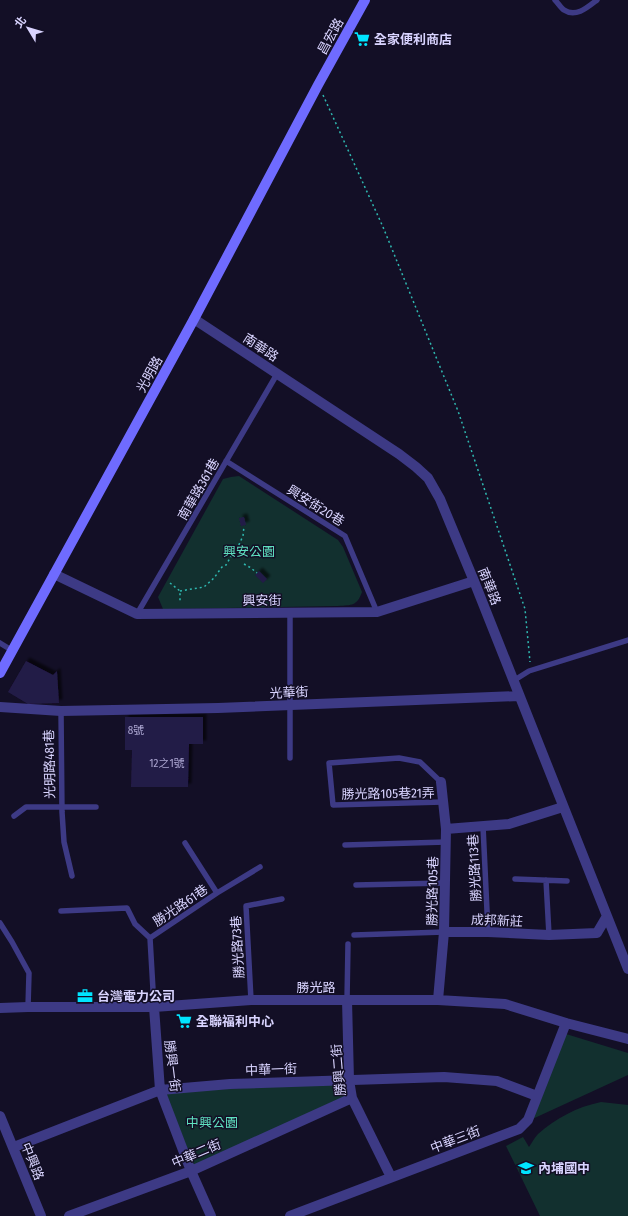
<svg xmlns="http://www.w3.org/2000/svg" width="628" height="1216" viewBox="0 0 628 1216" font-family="'Fira Sans Condensed','Noto Sans TC',sans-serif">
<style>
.green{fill:#12302f}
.building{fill:#241b47;filter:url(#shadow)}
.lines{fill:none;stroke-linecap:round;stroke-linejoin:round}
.path{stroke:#2fb8b0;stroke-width:1.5;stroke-dasharray:2 3;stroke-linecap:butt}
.lane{stroke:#3d3a85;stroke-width:5.5}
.street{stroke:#3d3a85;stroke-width:10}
.secondary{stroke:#6f6bff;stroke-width:10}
.labels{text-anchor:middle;stroke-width:3;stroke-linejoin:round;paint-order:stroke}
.number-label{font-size:11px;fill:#aca6d1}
.street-label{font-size:13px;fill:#d9d4ff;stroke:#130f26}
.poi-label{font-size:13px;font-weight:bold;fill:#d9d4ff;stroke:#130f26;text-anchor:start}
.park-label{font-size:13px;fill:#5fe0c0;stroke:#130f26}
</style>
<defs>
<filter id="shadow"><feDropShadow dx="3.5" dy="-3.5" stdDeviation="1" flood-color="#0009"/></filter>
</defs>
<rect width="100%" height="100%" fill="#130f26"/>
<path class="green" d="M 239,476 L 338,540 L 343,547 L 362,592 C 357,606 352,605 338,606 L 163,609 L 158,597 L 223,479 L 231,477 Z
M 566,1034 L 628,1053 L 628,1075 L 528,1121 Z
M 347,1083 L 348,1096 L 194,1165 L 165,1092 Z
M 601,1102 L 628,1105 L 628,1216 L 540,1216 L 506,1146 L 523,1137 L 529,1147 C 532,1143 534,1138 538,1134 C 556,1118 577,1107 601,1102 Z"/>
<path class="building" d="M 244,517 L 246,525 L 241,526 L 239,518 Z
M 259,571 L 267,579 L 263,583 L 255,575 Z
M 26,661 L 53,675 L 57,671 L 59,703 L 28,704 L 8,692 Z
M 125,717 L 203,717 L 203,744 L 189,744 L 188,787 L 131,787 L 132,750 L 125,750 Z"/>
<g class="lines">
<path class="path" d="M 323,95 L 383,227 L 458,411 L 525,609 L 530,662
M 244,564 L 251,568 L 257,573
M 170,583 L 180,591 L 180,601
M 180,591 L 204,587 L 214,578 L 222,567 L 226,565 L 233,553 L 236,551 L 243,536 L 244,526"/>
<path class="lane" d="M 555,0 C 558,3 561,8 564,10 C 576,18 588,7 597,0
M 226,461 L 345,536 L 377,612
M 290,613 L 290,758
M 137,614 L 277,374
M 0,643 L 13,651
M 513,681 L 529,671 L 628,640
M 61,711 L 62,812 L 64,842 L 72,876
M 441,782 L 420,762 L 399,758 L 329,763 L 333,805 L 443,802
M 14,816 L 26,807 L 96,807
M 483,826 L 488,932
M 185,843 L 217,893
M 345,845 L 446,842
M 515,879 L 567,881
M 546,880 L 549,935
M 356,885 L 445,883
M 61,911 L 127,908 L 135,924 L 150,938
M 0,923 L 12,942 L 29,973 L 28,1007
M 354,935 L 444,932
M 251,1000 L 246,906 L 282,899
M 347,1000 L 348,944
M 154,1007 L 150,938 L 217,893 L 260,867"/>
<path class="street" d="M 194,319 L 399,454 L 416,467 L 428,478 L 440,499 L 474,581 L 628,969
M 54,574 L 137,614 L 377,612 L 474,581
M 0,707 L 61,711 L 218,708 L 519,696
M 446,829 L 509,824 L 563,807
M 444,932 L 488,932 L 549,935 L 597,933 L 607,916
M 347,1000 L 349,1080 L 352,1098 L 391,1177
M 438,1000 L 444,932 L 446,829 L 441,782
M 154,1007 L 160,1090 L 191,1171 L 211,1216
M 0,1008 L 28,1007 L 154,1007 L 251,1000 L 438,1000 L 505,1004 L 566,1023 L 628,1039
M 0,1116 L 41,1216
M 14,1147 L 160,1090 L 230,1084 L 444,1077 L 497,1081 L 537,1096
M 69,1216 L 191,1171 L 352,1098
M 290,1216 L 519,1129 L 528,1120 L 566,1023"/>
<path class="secondary" d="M 0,673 L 194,319 L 318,85 L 365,0"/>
</g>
<defs>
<symbol id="supermarket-bare" viewBox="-9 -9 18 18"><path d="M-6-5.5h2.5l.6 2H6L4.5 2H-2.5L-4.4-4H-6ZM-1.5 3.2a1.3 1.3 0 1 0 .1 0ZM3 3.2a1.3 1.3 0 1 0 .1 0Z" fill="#00e5ff" stroke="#130f26" stroke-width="2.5" paint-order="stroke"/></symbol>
<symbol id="office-bare" viewBox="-9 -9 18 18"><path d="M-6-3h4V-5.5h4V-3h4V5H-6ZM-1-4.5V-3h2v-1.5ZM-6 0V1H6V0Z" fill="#00e5ff" stroke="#130f26" stroke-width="2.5" paint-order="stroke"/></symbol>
<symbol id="school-bare" viewBox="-9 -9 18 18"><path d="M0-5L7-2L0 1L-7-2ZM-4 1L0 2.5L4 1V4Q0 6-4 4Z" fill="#00e5ff" stroke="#130f26" stroke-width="2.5" paint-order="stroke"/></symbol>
</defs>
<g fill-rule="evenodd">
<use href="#supermarket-bare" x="351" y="28" width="22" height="22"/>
<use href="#office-bare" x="74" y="985" width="22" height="22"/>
<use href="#supermarket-bare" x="173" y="1010" width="22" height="22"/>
<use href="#school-bare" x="515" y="1157" width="22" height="22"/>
</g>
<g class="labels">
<g class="number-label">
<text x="136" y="734">8號</text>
<text x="167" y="767">12之1號</text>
</g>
<g class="street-label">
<text transform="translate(330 36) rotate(-61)" y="5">昌宏路</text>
<text transform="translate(261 347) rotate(33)" y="5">南華路</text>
<text transform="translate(149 374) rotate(-61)" y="5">光明路</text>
<text transform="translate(198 489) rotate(-60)" y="5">南華路361巷</text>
<text transform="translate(316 505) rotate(32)" y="5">興安街20巷</text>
<text transform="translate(490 586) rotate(68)" y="5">南華路</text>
<text transform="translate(262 600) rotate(-1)" y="5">興安街</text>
<text transform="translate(289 692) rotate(-3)" y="5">光華街</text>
<text transform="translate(49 764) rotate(-91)" y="5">光明路481巷</text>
<text transform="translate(388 793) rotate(-1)" y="5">勝光路105巷21弄</text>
<text transform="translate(474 868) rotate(-93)" y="5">勝光路113巷</text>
<text transform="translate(432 891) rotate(-89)" y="5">勝光路105巷</text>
<text transform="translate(180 905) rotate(-34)" y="5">勝光路61巷</text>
<text transform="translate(497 920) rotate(2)" y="5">成邦新莊</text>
<text transform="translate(237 947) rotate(-93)" y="5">勝光路73巷</text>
<text x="316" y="992">勝光路</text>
<text transform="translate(173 1066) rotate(83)" y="5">勝興一街</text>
<text transform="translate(271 1069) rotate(-2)" y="5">中華一街</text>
<text transform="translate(338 1070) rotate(-95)" y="5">勝興二街</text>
<text transform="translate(455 1139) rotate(-21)" y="5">中華三街</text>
<text transform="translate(196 1153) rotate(-23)" y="5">中華二街</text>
<text transform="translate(33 1161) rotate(68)" y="5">中興路</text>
</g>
<g class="poi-label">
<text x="374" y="44">全家便利商店</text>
<text x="97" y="1001">台灣電力公司</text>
<text x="196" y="1026">全聯福利中心</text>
<text x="538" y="1173">內埔國中</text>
</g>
<g class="park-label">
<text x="249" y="556">興安公園</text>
<text x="212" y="1127">中興公園</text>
</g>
</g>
<g transform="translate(28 28) rotate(308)" stroke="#130f26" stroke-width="3" paint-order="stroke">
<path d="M0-3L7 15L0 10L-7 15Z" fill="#d9d4ff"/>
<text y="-6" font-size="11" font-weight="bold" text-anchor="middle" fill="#d9d4ff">北</text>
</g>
</svg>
